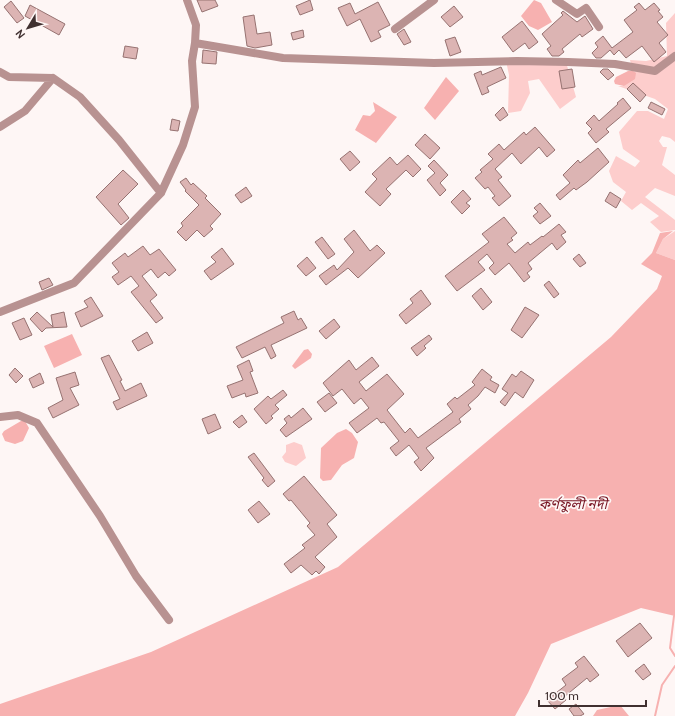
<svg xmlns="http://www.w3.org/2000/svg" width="675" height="716" viewBox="0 0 675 716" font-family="Cabin,'Noto Sans Bengali',sans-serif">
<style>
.green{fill:#fdcdcc}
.water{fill:#f7b1b0}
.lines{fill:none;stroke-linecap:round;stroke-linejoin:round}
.stream{stroke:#f7b1b0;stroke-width:2}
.building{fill:#dcb4b3;stroke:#967271}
.minor{stroke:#b89291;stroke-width:8}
.labels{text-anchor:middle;stroke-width:3.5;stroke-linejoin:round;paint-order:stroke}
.water-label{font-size:14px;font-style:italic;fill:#771422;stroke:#fef6f5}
</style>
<rect width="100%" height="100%" fill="#fef6f5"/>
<path class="green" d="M 675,13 L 675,142 L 670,138 L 662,136 L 659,141 L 663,147 L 667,147 L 662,165 L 675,175 L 675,196 L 655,188 L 645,197 L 675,220 L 675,230 L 661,232 L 650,222 L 659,216 L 641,203 L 632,210 L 621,201 L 626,192 L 613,182 L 609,171 L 616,156 L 635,167 L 640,161 L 623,149 L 619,132 L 637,111 L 648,111 L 664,119 L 668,109 L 655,99 L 618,86 L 624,86 L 633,71 L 630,60 L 646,61 L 667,56 L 666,23 Z
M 506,61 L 566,62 L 576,97 L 560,109 L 539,79 L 528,81 L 530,93 L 521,111 L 508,113 L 509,75 Z
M 675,231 L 675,260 L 656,253 L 663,239 Z
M 294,442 L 302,445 L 306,458 L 296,466 L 285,462 L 282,457 L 286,452 L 286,445 Z"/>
<path class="water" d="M 534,0 L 541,3 L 552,22 L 538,30 L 529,26 L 521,16 Z
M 628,71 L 633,71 L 636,73 L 635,79 L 624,86 L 615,84 L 614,81 L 616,77 Z
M 446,77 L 459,91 L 435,120 L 424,108 Z
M 373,102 L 397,117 L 376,143 L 355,130 L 363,115 L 370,116 L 375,111 Z
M 673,231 L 663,239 L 656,253 L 675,260 L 675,616 L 641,608 L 551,644 L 528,693 L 515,716 L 0,716 L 0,704 L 151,652 L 338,567 L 611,337 L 657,289 L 662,276 L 641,264 L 652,253 L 660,233 Z
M 72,334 L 82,355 L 54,368 L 44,346 Z
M 308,349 L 312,354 L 311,358 L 295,369 L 292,366 L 304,350 Z
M 21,421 L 25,421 L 29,428 L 23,441 L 15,444 L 5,441 L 2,434 L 4,431 Z
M 346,429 L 352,433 L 358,442 L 354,458 L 342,465 L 331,480 L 323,481 L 320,478 L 321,448 L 337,433 Z
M 620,705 L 629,716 L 593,716 L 597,710 Z"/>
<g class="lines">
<path class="stream" d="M 674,616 L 670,648 L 675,656
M 655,716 L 662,685 L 675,666"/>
</g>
<path class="building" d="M 197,0 L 215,0 L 218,6 L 202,12 Z
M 310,0 L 313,10 L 300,15 L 296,6 Z
M 11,1 L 24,18 L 17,23 L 4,7 Z
M 378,2 L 390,25 L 378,31 L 381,37 L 371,42 L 360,19 L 347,26 L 338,8 L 350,3 L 355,14 Z
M 639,3 L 645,10 L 654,3 L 660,10 L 658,11 L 663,17 L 657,22 L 668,35 L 659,43 L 666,52 L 654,62 L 642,46 L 626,58 L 619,50 L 614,55 L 610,50 L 601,58 L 596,58 L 592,53 L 598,47 L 595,43 L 603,36 L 612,48 L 633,32 L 624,20 L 637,10 L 634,7 Z
M 30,5 L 65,24 L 59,35 L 25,16 Z
M 454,6 L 463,17 L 450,27 L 441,17 Z
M 563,11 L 577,22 L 585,16 L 593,29 L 582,37 L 580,34 L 562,49 L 564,52 L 559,56 L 552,56 L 547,49 L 551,46 L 542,34 L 563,15 L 561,13 Z
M 254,15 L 257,34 L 270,32 L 272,45 L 255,48 L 247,46 L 243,17 Z
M 522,21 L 538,42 L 529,49 L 525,43 L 513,52 L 502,37 Z
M 404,29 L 411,42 L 404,45 L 397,34 Z
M 303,30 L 304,37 L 293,40 L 291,33 Z
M 455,37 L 461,52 L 450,56 L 445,40 Z
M 125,46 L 138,48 L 136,59 L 123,57 Z
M 203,50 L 217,52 L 216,64 L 202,63 Z
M 501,67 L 506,78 L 487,87 L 489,92 L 482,95 L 474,74 L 481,71 L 482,75 Z
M 572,69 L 575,87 L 562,89 L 559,71 Z
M 603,69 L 608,69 L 614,75 L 608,80 L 600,72 Z
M 633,83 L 646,95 L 640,102 L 627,89 Z
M 623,98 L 631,108 L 606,129 L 609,132 L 596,143 L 588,133 L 592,129 L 586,123 L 594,115 L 599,121 L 618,104 L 617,103 Z
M 651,102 L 665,109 L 662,115 L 648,108 Z
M 503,107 L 508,115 L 500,121 L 495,115 Z
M 172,119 L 180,121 L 178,131 L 170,130 Z
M 535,127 L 555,150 L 547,157 L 539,147 L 521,164 L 512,153 L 495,169 L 502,177 L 498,180 L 511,196 L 499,206 L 492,198 L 495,196 L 488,187 L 485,189 L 475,178 L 482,172 L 480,170 L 493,159 L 488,154 L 499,144 L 504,150 L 524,132 L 526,135 Z
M 425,134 L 440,148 L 430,159 L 415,145 Z
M 598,148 L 609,162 L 587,182 L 576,190 L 574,188 L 560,200 L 556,195 L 570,183 L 563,175 L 578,160 L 580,163 Z
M 350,151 L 360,162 L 350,171 L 340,159 Z
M 408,155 L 421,169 L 413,177 L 406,170 L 386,189 L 391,194 L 380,206 L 365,192 L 377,179 L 372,174 L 390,157 L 397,165 Z
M 434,160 L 448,175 L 440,183 L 446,190 L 440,196 L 427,180 L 435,173 L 428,166 Z
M 123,170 L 138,184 L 118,204 L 129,218 L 121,225 L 96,197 Z
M 186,178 L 191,185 L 193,183 L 207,196 L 205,198 L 221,214 L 210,226 L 213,229 L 204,237 L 197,230 L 186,241 L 177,232 L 183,226 L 181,223 L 199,205 L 185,191 L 186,190 L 180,182 Z
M 246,187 L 252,196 L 241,203 L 235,195 Z
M 463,190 L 471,199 L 466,203 L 470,206 L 462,214 L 451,202 Z
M 610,192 L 621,199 L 616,208 L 605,201 Z
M 540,203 L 551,216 L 540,224 L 533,216 L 538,212 L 534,208 Z
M 504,217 L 517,233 L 511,238 L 513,240 L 507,244 L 515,253 L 528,242 L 530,245 L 542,236 L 543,237 L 559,224 L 566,232 L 561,235 L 566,242 L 557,250 L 552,243 L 528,263 L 532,269 L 527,273 L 530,277 L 524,282 L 509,263 L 495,275 L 489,268 L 494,263 L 487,254 L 478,262 L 485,270 L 457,291 L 445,276 L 489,242 L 482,234 Z
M 354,230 L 370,251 L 377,245 L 385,253 L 358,278 L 348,268 L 326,285 L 319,276 L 334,265 L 337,270 L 354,252 L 344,239 Z
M 322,237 L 335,254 L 328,259 L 315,242 Z
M 143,246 L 150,255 L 159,249 L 176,270 L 169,276 L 165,272 L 158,278 L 151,269 L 142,276 L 157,295 L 150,301 L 163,318 L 156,323 L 131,292 L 139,286 L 131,276 L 118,285 L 112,277 L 119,272 L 112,263 L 125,253 L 128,257 Z
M 222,248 L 234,264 L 211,280 L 204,271 L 216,262 L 211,257 Z
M 579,254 L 586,263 L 580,267 L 573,259 Z
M 307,257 L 316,268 L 306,276 L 297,266 Z
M 49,278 L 53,285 L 42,290 L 39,282 Z
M 549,281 L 559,294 L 554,298 L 544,285 Z
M 481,288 L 492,302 L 483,310 L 472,296 Z
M 421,290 L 431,304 L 406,324 L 399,315 L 413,303 L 410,299 Z
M 91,297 L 103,316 L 81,327 L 75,313 L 88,307 L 84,301 Z
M 525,307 L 539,315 L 522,338 L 511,330 Z
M 294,311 L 298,320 L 301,318 L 307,328 L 271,345 L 276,356 L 271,359 L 265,347 L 242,358 L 236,347 L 284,323 L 281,317 Z
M 37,312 L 53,327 L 51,315 L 64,312 L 67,327 L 46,328 L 42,332 L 30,319 Z
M 24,318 L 32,335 L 20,340 L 12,323 Z
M 334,319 L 340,327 L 326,339 L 319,331 Z
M 147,332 L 153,343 L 138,351 L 132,341 Z
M 429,335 L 432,339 L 424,346 L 426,348 L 417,356 L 411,348 Z
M 109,355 L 122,380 L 120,381 L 125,391 L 141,383 L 147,396 L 117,410 L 113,402 L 120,399 L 101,358 Z
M 372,357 L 379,366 L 359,382 L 366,391 L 387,374 L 404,394 L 387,410 L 405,433 L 410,428 L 418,438 L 453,412 L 447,404 L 455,397 L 457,399 L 475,385 L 472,382 L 482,369 L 492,377 L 490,380 L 499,385 L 495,393 L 485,387 L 478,396 L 468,405 L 471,409 L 459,419 L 461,422 L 426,448 L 434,458 L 421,471 L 414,462 L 419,458 L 409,445 L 396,456 L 390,448 L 399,441 L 384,422 L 381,423 L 377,418 L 357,433 L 349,423 L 369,408 L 361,398 L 354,404 L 342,389 L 333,396 L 323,383 L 349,360 L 356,370 Z
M 249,360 L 253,371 L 250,372 L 258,393 L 246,397 L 245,393 L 232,398 L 227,386 L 243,380 L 237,366 Z
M 15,368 L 23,376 L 16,383 L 9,375 Z
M 521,371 L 534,380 L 523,398 L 515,392 L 505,406 L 500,402 L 508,393 L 502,389 L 512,374 L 516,377 Z
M 75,372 L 79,385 L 70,388 L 79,405 L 53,418 L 48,408 L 63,400 L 56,378 Z
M 40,373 L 44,383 L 33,388 L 29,379 Z
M 283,390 L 287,395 L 275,405 L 279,409 L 271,416 L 273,418 L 266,424 L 254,409 L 268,396 L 271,399 Z
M 329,393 L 337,403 L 325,412 L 317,402 Z
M 303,408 L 312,419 L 286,437 L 280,430 L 287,423 L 284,419 L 289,415 L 291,418 Z
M 215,414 L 221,428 L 208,434 L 202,419 Z
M 242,415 L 247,422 L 239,428 L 233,422 Z
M 254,453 L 275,481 L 268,487 L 262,480 L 264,478 L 248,457 Z
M 304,476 L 337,515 L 327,524 L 337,537 L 315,557 L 325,567 L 319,574 L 316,571 L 312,575 L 301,565 L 291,573 L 284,564 L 305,548 L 302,545 L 315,535 L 307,526 L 310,523 L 291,500 L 289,501 L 283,494 Z
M 259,501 L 270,514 L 258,523 L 248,510 Z
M 640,623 L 652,638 L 628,657 L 616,641 Z
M 584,656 L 599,675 L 590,682 L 587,678 L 564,697 L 566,700 L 555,709 L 547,700 L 566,685 L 562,679 L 578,667 L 575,663 Z
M 644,664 L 651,674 L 643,680 L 635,671 Z
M 576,704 L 584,714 L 580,716 L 574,716 L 569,709 Z"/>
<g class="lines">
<path class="minor" d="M 187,0 L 196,25 L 195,43 L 283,58 L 434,63 L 517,61 L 568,62 L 615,64 L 655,71 L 675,56
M 556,0 L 577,14 L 586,8 L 599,27
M 395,29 L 434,0
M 0,72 L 9,77 L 53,78 L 80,97 L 119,140 L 161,193
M 0,127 L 25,111 L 53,78
M 0,312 L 74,283 L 161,193 L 183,145 L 195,107 L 192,61 L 195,43
M 0,417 L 18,415 L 37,423 L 100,516 L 136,576 L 169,620"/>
</g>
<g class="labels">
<g class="water-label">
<text x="573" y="509">কর্ণফুলী নদী</text>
</g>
</g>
<g transform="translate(28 28) rotate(232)" stroke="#fef6f5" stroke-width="3" paint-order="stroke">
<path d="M0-3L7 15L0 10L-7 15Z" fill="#403030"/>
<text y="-6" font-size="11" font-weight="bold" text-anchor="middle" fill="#403030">N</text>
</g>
<path d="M539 700v6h107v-6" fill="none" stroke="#403030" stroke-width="2"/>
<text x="545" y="700" font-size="12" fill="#403030" stroke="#fef6f5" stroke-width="3" paint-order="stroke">100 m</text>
</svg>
